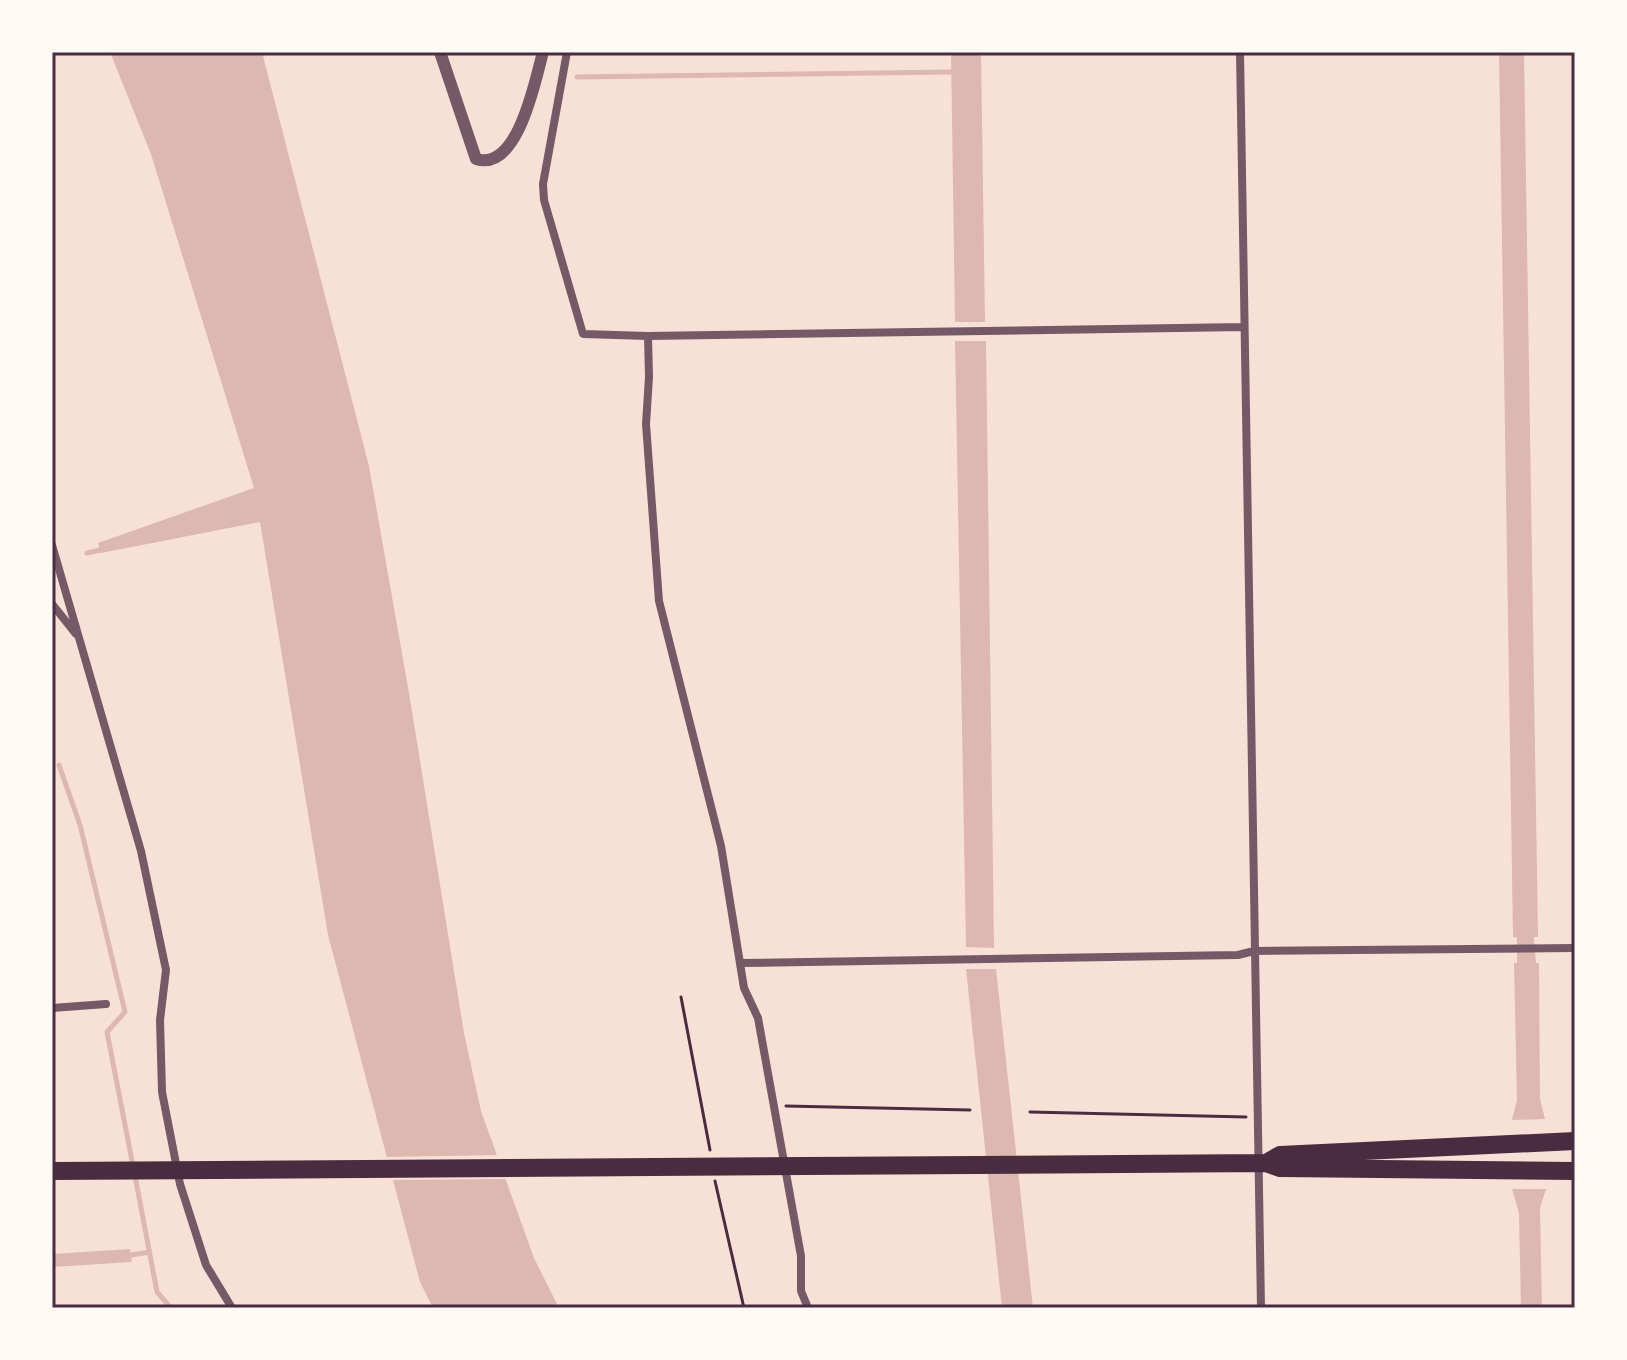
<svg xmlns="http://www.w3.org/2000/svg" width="1627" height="1360" viewBox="0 0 1627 1360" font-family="'Archivo Narrow',sans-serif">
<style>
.water{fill:#dcb8b0}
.pier{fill:#f7e1d7}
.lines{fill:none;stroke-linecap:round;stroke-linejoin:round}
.stream{stroke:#dcb8b0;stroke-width:5}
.path{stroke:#4a2c40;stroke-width:3}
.minor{stroke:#755966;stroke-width:8}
.tertiary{stroke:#755966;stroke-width:12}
.motorway{stroke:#4a2c40;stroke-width:18}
.neatline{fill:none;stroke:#4a2c40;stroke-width:3}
</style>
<rect width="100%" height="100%" fill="#f7e1d7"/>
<path class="water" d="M 110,52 L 262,52 L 369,466 L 410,699 L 464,1033 L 481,1111 L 534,1258 L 559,1308 L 433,1308 L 420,1282 L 328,935 L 260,522 L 101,553 L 98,543 L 254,488 L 151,154 Z
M 951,52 L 981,52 L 985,322 L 955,322 Z
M 1499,52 L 1524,52 L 1538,937 L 1534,937 L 1534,940 L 1536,963 L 1539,963 L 1540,1099 L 1545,1119 L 1512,1120 L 1517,1100 L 1514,963 L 1517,963 L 1517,938 L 1513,937 Z
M 955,341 L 986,341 L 994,948 L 966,947 Z
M 966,969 L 996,969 L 1033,1308 L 1002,1308 Z
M 1512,1189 L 1546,1189 L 1540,1208 L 1542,1308 L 1521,1308 L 1519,1213 Z
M 130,1249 L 132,1262 L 52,1267 L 52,1254 Z"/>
<path class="pier" d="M 502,1155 L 510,1179 L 388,1180 L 381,1157 Z"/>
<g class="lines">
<path class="stream" d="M 577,77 L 951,72
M 87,553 L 105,549
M 59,765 L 80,825 L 125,1012 L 107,1032 L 133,1166
M 135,1176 L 157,1292 L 171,1308
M 131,1255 L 150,1252"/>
<path class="path" d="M 681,997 L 710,1150
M 786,1106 L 970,1110
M 1030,1112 L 1246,1117
M 715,1181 L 744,1308"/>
<path class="minor" d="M 567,52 L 543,184 L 544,200 L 583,334 L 648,336 L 1243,327
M 1240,52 L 1261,1308
M 648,336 L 649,377 L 646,424 L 659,601 L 721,846 L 744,988 L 758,1018 L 801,1256 L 801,1291 L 808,1308
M 52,545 L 141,851 L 166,970 L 160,1020 L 162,1092 L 180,1184 L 206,1265 L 232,1308
M 52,604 L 76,634
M 741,963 L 1238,955 L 1254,951 L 1575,948
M 52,1008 L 106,1004"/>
<path class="tertiary" d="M 440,52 L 476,159 C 518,172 535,81 543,52"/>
<path class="motorway" d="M 1266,1163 L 1280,1155 L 1575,1141
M 52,1171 L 1266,1163 L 1280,1168 L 1575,1171"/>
</g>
<rect width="1627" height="1360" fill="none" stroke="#fffaf5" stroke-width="108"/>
<rect x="54" y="54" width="1519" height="1252" class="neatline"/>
</svg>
